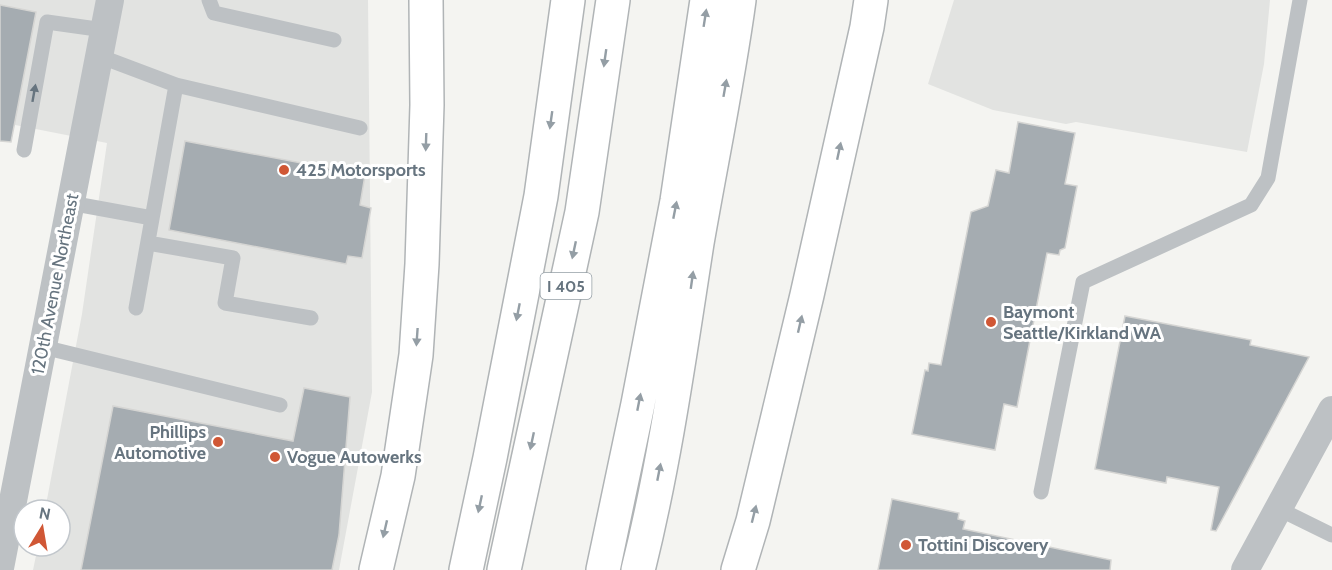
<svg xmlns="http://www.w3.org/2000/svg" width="1332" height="570" viewBox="0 0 1332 570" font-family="Cabin,sans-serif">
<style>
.built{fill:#e2e3e1}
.building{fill:#a5acb1;stroke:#d5d5d3;stroke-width:1.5}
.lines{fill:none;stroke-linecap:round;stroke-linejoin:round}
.highway-casing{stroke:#b0b4b6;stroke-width:36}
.lane{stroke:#bdc1c4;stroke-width:15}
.street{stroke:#bdc1c4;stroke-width:28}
.highway{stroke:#fff;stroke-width:33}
.oneway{fill:#949ea5}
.oneway2{fill:#66747f}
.poi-dot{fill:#d05735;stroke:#fff;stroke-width:2}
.labels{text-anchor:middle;stroke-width:6;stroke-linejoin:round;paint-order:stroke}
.shield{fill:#fff;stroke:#949ea5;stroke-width:1.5}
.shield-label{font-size:16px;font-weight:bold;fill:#66747f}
.poi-label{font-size:18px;font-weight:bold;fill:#66747f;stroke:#fff;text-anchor:start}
.street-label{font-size:18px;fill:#66747f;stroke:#fff}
</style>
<rect width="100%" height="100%" fill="#f4f4f1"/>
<path class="built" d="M 0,0 L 368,0 L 372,392 L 339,570 L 33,570 L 38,546 L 60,546 L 60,510 L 45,510 L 82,314 L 107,143 L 0,122 Z
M 954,0 L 1270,0 L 1264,64 L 1247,152 L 1076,122 L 1066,124 L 993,110 L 928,84 Z"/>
<path class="building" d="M 0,5 L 36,12 L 11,142 L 0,141 Z
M 1018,122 L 1075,133 L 1065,184 L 1077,186 L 1065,248 L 1060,250 L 1059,255 L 1047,253 L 1017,407 L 1004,404 L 995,450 L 912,434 L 925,370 L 928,371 L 929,363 L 941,365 L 971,212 L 988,206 L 996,170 L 1009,173 Z
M 185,141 L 365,175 L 360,205 L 371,208 L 362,258 L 348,256 L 346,264 L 169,230 Z
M 1125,316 L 1251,340 L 1250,345 L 1309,357 L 1216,531 L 1211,530 L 1219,487 L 1167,477 L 1166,483 L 1095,469 Z
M 304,388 L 350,397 L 339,535 L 332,570 L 81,570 L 113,406 L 293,441 Z
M 892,499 L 959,513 L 958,519 L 965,521 L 963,529 L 1111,560 L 1110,570 L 878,570 Z"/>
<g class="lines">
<defs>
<path id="highway" d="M 376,570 L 398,476 L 416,355 L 422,264 L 427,105 L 426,0
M 466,570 L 490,458 L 541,196 L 568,0
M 504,570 L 582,212 L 613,0
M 603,570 L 638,404 L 677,201 L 707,0
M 638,570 C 665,462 680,352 697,243 C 711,162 728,81 739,0
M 738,570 L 753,521 L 807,295 L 867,27 L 871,0"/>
</defs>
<use href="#highway" class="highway-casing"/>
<path class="lane" d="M 209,0 L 214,13 L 334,40
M 99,56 L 176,85 L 360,128
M 24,150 L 47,22 L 104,30
M 70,203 L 152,218
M 148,243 L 233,258 L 225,303 L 311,318
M 136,308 L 176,85
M 43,347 L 280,405
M 1041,492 L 1083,282 L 1251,205 L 1268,178 L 1300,0
M 1279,509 L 1332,535"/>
<path class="street" d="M 0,568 L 110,0
M 1245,570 L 1332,410"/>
<use href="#highway" class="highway"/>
</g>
<defs><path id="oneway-solid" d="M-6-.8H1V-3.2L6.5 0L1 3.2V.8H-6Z" transform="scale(1.5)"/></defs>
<g class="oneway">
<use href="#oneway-solid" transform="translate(705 18) rotate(-81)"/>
<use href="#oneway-solid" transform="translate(605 58) rotate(98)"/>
<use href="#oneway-solid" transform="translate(725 88) rotate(-80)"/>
<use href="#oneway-solid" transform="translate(551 120) rotate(98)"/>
<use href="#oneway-solid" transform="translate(426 142) rotate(92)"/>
<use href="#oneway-solid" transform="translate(839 151) rotate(-78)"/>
<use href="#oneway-solid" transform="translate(675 210) rotate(-79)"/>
<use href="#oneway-solid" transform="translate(574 250) rotate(102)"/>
<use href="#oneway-solid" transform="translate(692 280) rotate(-82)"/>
<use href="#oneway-solid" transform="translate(518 312) rotate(101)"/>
<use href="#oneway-solid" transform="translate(800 324) rotate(-77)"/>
<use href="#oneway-solid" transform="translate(417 337) rotate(94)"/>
<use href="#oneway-solid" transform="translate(639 402) rotate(-79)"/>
<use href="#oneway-solid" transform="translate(532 441) rotate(102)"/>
<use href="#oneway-solid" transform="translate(659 472) rotate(-79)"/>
<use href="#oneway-solid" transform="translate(480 504) rotate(102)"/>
<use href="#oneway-solid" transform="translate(754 514) rotate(-76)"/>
<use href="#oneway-solid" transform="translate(385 529) rotate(103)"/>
</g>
<use class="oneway2" href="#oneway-solid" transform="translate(34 93) rotate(-80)"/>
<g class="poi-dot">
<circle cx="284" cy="170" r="6"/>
<circle cx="991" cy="322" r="6"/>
<circle cx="218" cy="442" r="6"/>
<circle cx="275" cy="457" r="6"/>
<circle cx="906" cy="545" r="6"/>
</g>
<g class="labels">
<rect class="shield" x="540.5" y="273" width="51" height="26" rx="4.5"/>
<g class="shield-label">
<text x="566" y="292">I 405</text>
</g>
<g class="poi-label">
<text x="296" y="176">425 Motorsports</text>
<text x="1003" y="318">Baymont<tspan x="1003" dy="21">Seattle/Kirkland WA</tspan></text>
<text x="206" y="438" text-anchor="end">Phillips<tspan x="206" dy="21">Automotive</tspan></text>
<text x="287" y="463">Vogue Autowerks</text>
<text x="918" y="551">Tottini Discovery</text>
</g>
<g class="street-label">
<text transform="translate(55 284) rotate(-79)" y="6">120th Avenue Northeast</text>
</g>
</g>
<g transform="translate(42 528) rotate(11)"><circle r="28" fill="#ffffff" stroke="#c2c7cc" stroke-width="1.5"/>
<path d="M0-4.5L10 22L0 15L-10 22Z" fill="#d05735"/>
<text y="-9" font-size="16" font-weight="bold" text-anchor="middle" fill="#66747f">N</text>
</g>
</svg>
